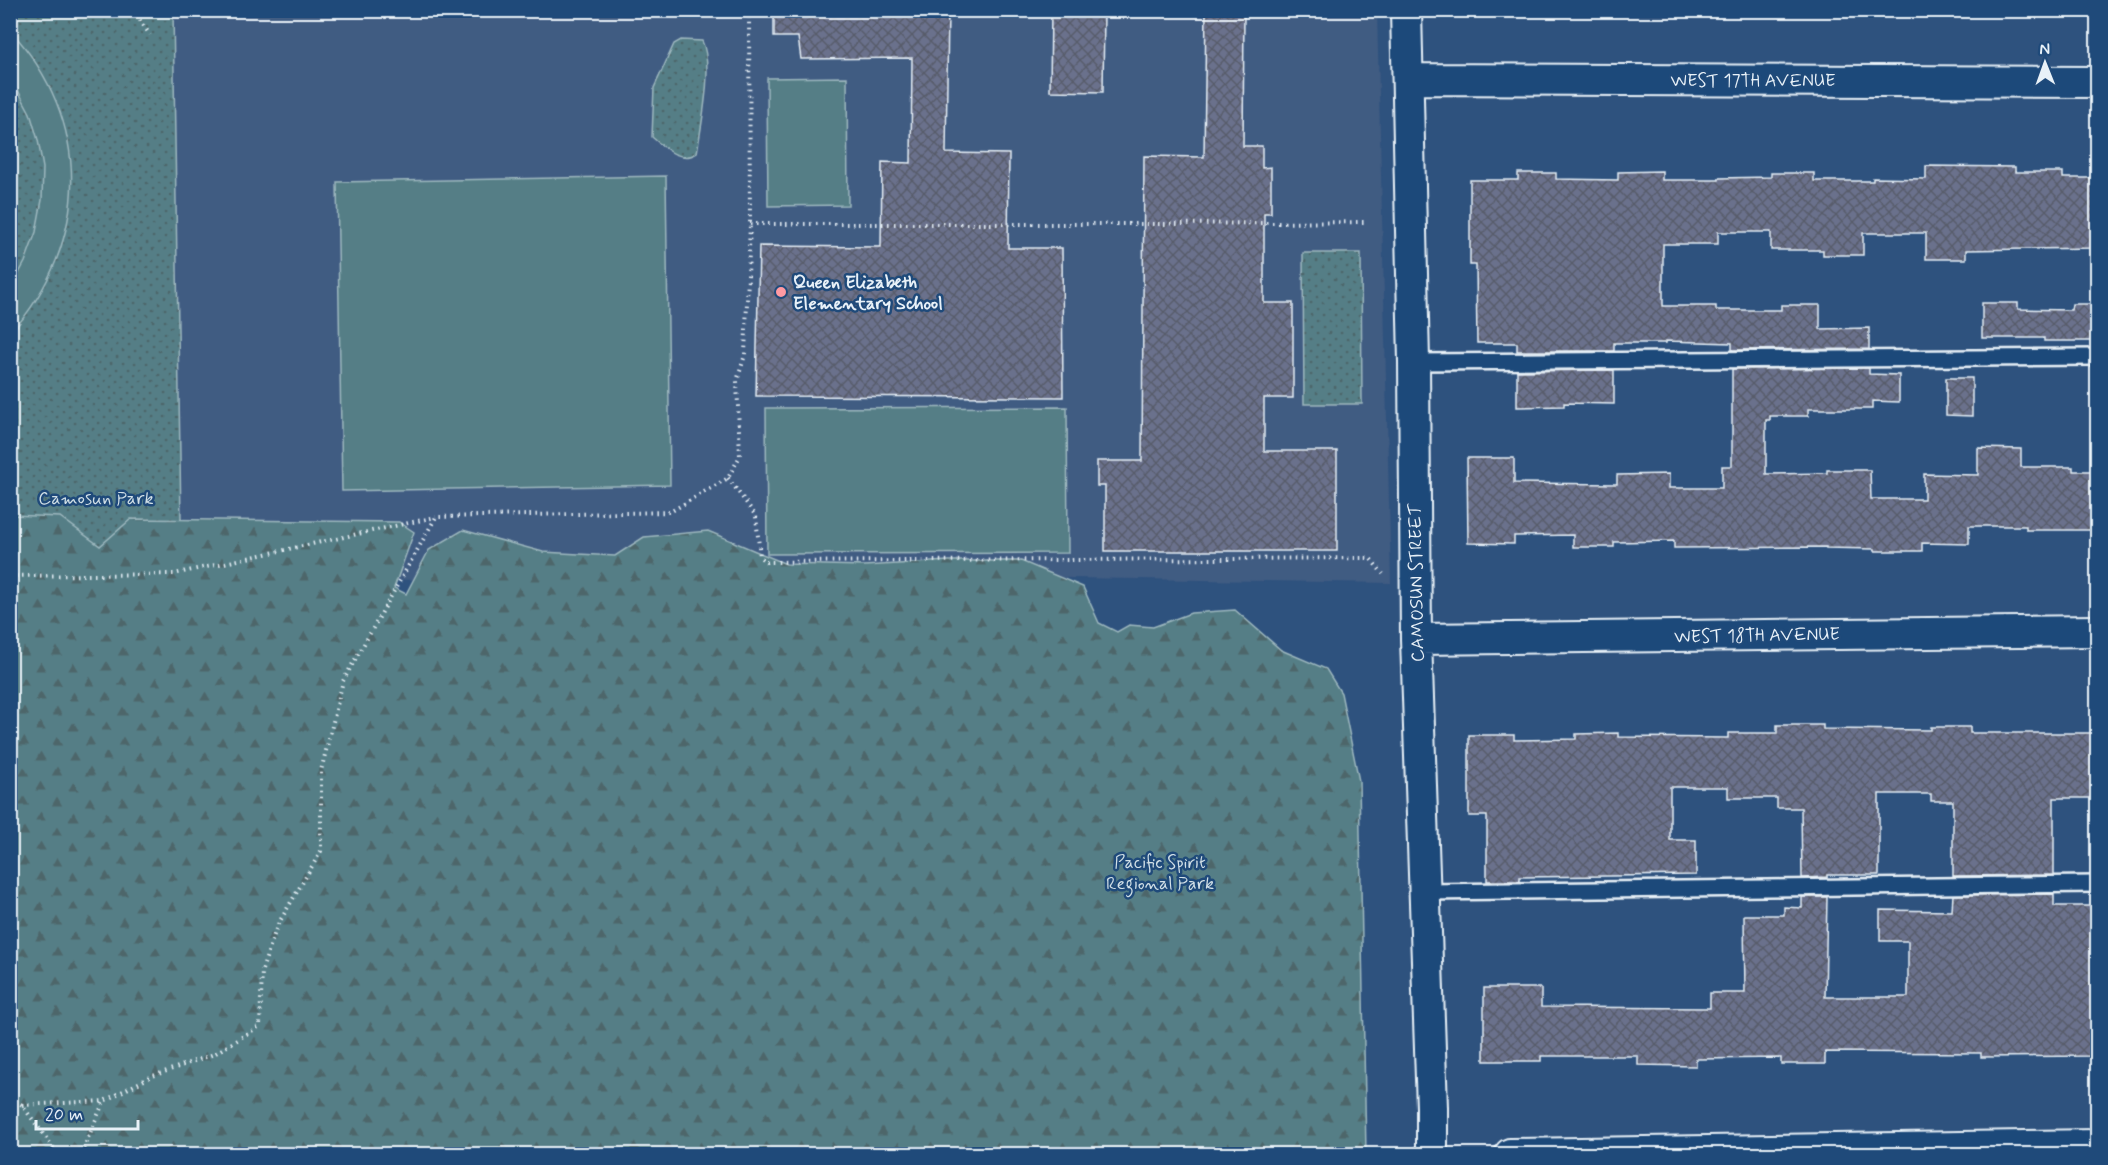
<svg xmlns="http://www.w3.org/2000/svg" width="2108" height="1165" viewBox="0 0 2108 1165" font-family="Mynerve,sans-serif">
<style>
.built{fill:#405b82}
.grass{fill:url(#grass-dots);stroke:#9eb8bf;stroke-width:1.5}
.forest{fill:url(#forest-firs);stroke:#9eb8bf;stroke-width:1.5}
.pitch{fill:#547e86;stroke:#9eb8bf;stroke-width:1.5}
.building{fill:url(#building-cross-hatch);stroke:#e8f1f8;stroke-width:1.5}
.lines{fill:none;stroke-linecap:round;stroke-linejoin:round}
.lane-casing{stroke:#e8f1f8;stroke-width:20}
.street-casing{stroke:#e8f1f8;stroke-width:34}
.path{stroke:#e8f1f8;stroke-width:4;stroke-dasharray:1.5 4.5;stroke-linecap:butt}
.lane{stroke:#1f4a7a;stroke-width:15}
.street{stroke:#1f4a7a;stroke-width:30}
.poi-dot{fill:#ff9aa2;stroke:#1f4a7a;stroke-width:2}
.labels{text-anchor:middle;stroke-width:5;stroke-linejoin:round;paint-order:stroke}
.street-label{font-size:18px;fill:#e8f1f8;stroke:#1f4a7a}
.poi-label{font-size:18px;font-weight:bold;fill:#e8f1f8;stroke:#1f4a7a;text-anchor:start}
.park-label{font-size:18px;fill:#d2e0e7;stroke:#1f4a7a}
</style>
<defs>
<pattern id="grass-dots" width="8" height="8" patternUnits="userSpaceOnUse" patternTransform="scale(1.5)"><rect width="8" height="8" fill="#547e86"/><path d="M2 2h.1M6 6h.1" fill="none" stroke="#4e666b" stroke-width="1.8" stroke-linecap="round"/></pattern>
<pattern id="forest-firs" width="22" height="20" patternUnits="userSpaceOnUse" patternTransform="scale(1.5)"><rect width="22" height="20" fill="#547e86"/><path d="M5 1l3.5 6h-7zM16 11l3.5 6h-7z" fill="#4e666b"/></pattern>
<pattern id="building-cross-hatch" width="8" height="8" patternUnits="userSpaceOnUse" patternTransform="scale(1.5)"><rect width="8" height="8" fill="#6a718c"/><path d="M0 0l8 8M0 8l8-8" fill="none" stroke="#585c6b"/></pattern>
</defs>
<rect width="100%" height="100%" fill="#2e527e"/>
<filter id="ink" filterUnits="userSpaceOnUse"><feTurbulence type="fractalNoise" baseFrequency=".0167" numOctaves="2"/><feDisplacementMap in="SourceGraphic" scale="12" xChannelSelector="R" yChannelSelector="G"/><feConvolveMatrix kernelMatrix="1 2 1 2 8 2 1 2 1" color-interpolation-filters="sRGB"/></filter>
<g filter="url(#ink)">
<path class="built" d="M 173,11 L 1377,11 L 1391,583 L 767,573 L 182,584 Z"/>
<path class="grass" d="M 10,11 L 173,11 L 182,584 L 11,584 Z
M 681,40 L 702,41 C 714,65 701,126 697,153 C 680,164 664,147 652,137 L 654,88 L 674,44 Z
M 1303,253 L 1361,253 L 1362,404 L 1304,404 Z"/>
<path class="forest" d="M 11,515 L 60,517 L 100,546 L 131,519 L 399,522 L 414,532 L 394,588 L 406,594 L 429,550 L 463,530 L 543,552 L 615,556 L 644,537 L 708,531 L 786,564 L 864,566 L 949,561 L 1021,561 L 1083,587 L 1099,623 L 1117,632 L 1129,625 L 1153,627 L 1191,613 L 1235,610 L 1281,650 L 1326,669 L 1341,693 L 1359,781 L 1366,1154 L 11,1154 Z"/>
<path class="pitch" d="M 10,30 C 93,120 91,242 11,333 L 11,288 L 25,262 L 36,232 L 42,200 L 43,168 L 38,140 L 30,113 L 11,77 Z
M 847,77 L 848,205 L 768,206 L 767,78 Z
M 666,176 L 670,485 L 342,491 L 337,182 Z
M 1067,407 L 1068,553 L 767,554 L 766,408 Z"/>
<path class="building" d="M 774,10 L 948,10 L 946,153 L 1009,154 L 1008,248 L 1062,248 L 1063,397 L 756,396 L 759,246 L 881,247 L 882,162 L 911,163 L 912,58 L 801,59 L 798,37 L 774,37 Z
M 1051,10 L 1104,10 L 1103,92 L 1050,91 Z
M 1206,10 L 1244,10 L 1243,146 L 1262,146 L 1262,168 L 1271,167 L 1271,213 L 1264,213 L 1264,303 L 1293,303 L 1293,398 L 1264,398 L 1264,451 L 1337,451 L 1337,551 L 1105,551 L 1105,486 L 1097,486 L 1097,461 L 1142,461 L 1144,156 L 1204,157 Z
M 1926,166 L 2015,167 L 2015,172 L 2063,172 L 2063,178 L 2097,178 L 2097,248 L 1966,250 L 1966,259 L 1926,259 L 1926,233 L 1863,233 L 1863,255 L 1823,255 L 1823,250 L 1771,250 L 1771,232 L 1718,232 L 1718,244 L 1663,244 L 1663,306 L 1716,306 L 1716,310 L 1781,310 L 1781,305 L 1820,305 L 1820,329 L 1869,328 L 1869,349 L 1732,350 L 1732,343 L 1666,341 L 1666,343 L 1614,343 L 1614,351 L 1517,351 L 1517,343 L 1477,343 L 1476,265 L 1470,265 L 1470,180 L 1518,180 L 1518,173 L 1556,173 L 1556,179 L 1618,180 L 1618,172 L 1662,171 L 1662,180 L 1719,180 L 1719,178 L 1771,177 L 1771,173 L 1814,173 L 1814,181 L 1873,181 L 1873,178 L 1926,179 Z
M 1982,303 L 2018,303 L 2018,309 L 2071,310 L 2072,304 L 2097,304 L 2097,341 L 2044,341 L 2044,338 L 1982,338 Z
M 1869,368 L 1869,374 L 1899,375 L 1899,402 L 1872,401 L 1872,409 L 1808,409 L 1808,416 L 1770,416 L 1770,420 L 1766,420 L 1766,474 L 1827,473 L 1827,470 L 1870,470 L 1871,499 L 1924,499 L 1924,474 L 1978,475 L 1978,448 L 2021,449 L 2021,467 L 2073,467 L 2073,471 L 2097,471 L 2097,530 L 2026,530 L 2026,526 L 1969,526 L 1969,544 L 1922,543 L 1922,551 L 1875,551 L 1875,549 L 1826,548 L 1826,547 L 1674,548 L 1674,541 L 1614,542 L 1614,547 L 1573,547 L 1573,535 L 1514,536 L 1514,544 L 1468,543 L 1467,458 L 1514,458 L 1514,483 L 1617,484 L 1617,475 L 1669,474 L 1669,488 L 1722,488 L 1722,466 L 1732,466 L 1732,369 Z
M 1614,370 L 1614,404 L 1564,403 L 1564,406 L 1517,407 L 1517,371 Z
M 1946,378 L 1972,378 L 1972,416 L 1946,415 Z
M 1777,725 L 1823,725 L 1823,729 L 1931,730 L 1931,727 L 1970,727 L 1970,733 L 2097,733 L 2097,798 L 2054,798 L 2054,875 L 1953,876 L 1953,801 L 1931,801 L 1931,794 L 1879,794 L 1879,875 L 1827,875 L 1827,877 L 1802,878 L 1801,808 L 1777,808 L 1777,798 L 1728,798 L 1728,787 L 1670,787 L 1670,840 L 1696,840 L 1696,875 L 1520,877 L 1520,881 L 1487,881 L 1487,816 L 1469,816 L 1469,735 L 1514,735 L 1514,740 L 1576,739 L 1576,734 L 1618,733 L 1618,737 L 1728,738 L 1728,733 L 1777,733 Z
M 2054,894 L 2054,906 L 2097,906 L 2097,1056 L 1981,1057 L 1981,1053 L 1825,1052 L 1825,1064 L 1781,1064 L 1781,1058 L 1696,1059 L 1696,1066 L 1638,1065 L 1638,1056 L 1541,1056 L 1541,1061 L 1484,1061 L 1484,988 L 1541,988 L 1541,1007 L 1710,1008 L 1710,993 L 1745,993 L 1744,915 L 1784,915 L 1784,907 L 1802,908 L 1802,897 L 1827,897 L 1825,997 L 1908,997 L 1908,941 L 1880,941 L 1880,910 L 1952,911 L 1953,895 Z"/>
<g class="lines">
<defs>
<path id="lane" d="M 1414,362 L 2098,357
M 1424,892 L 2098,884"/>
<path id="street" d="M 1406,10 L 1414,362 L 1416,639 L 1432,1108 L 1432,1154
M 1408,79 L 2098,82
M 1416,639 L 2098,631
M 1510,1154 L 2098,1145"/>
</defs>
<use href="#lane" class="lane-casing"/>
<use href="#street" class="street-casing"/>
<path class="path" d="M 133,10 L 150,35
M 750,224 L 1172,224 L 1366,222
M 728,478 L 756,516 L 760,557 L 766,562 L 1370,558 L 1383,574
M 10,576 L 174,574 L 436,517
M 10,1098 L 22,1105 L 58,1154
M 22,1105 L 104,1101 L 150,1077 L 214,1054 L 260,1026 L 262,970 L 277,926 L 321,851 L 321,771 L 343,681 L 436,517 L 670,512 L 728,478 L 740,456 L 737,381 L 745,355 L 750,224 L 749,10
M 81,1154 L 104,1101"/>
<use href="#lane" class="lane"/>
<use href="#street" class="street"/>
</g>
</g>
<circle class="poi-dot" cx="781" cy="292" r="6"/>
<g class="labels">
<g class="street-label">
<text x="1753" y="86">WEST 17TH AVENUE</text>
<text transform="translate(1416 583) rotate(-91)" y="6">CAMOSUN STREET</text>
<text transform="translate(1757 635) rotate(-1)" y="6">WEST 18TH AVENUE</text>
</g>
<g class="poi-label">
<text x="793" y="288">Queen Elizabeth<tspan x="793" dy="21">Elementary School</tspan></text>
</g>
<g class="park-label">
<text x="96" y="504">Camosun Park</text>
<text x="1160" y="868">Pacific Spirit<tspan x="1160" dy="21">Regional Park</tspan></text>
</g>
</g>
<rect width="2108" height="1165" fill="none" stroke="#1f4a7a" stroke-width="36"/>
<rect x="18" y="18" width="2072" height="1129" fill="none" stroke="#e8f1f8" stroke-width="2" filter="url(#ink)"/>
<g transform="translate(2045 63) rotate(359)" stroke="#1f4a7a" stroke-width="4.5" paint-order="stroke">
<path d="M0-4.5L10 22L0 15L-10 22Z" fill="#e8f1f8"/>
<text y="-9" font-size="16" font-weight="bold" text-anchor="middle" fill="#e8f1f8">N</text>
</g>
<path d="M36 1120v9h102v-9" fill="none" stroke="#e8f1f8" stroke-width="3"/>
<text x="45" y="1120" font-size="18" fill="#e8f1f8" stroke="#1f4a7a" stroke-width="4.5" paint-order="stroke">20 m</text>
</svg>
